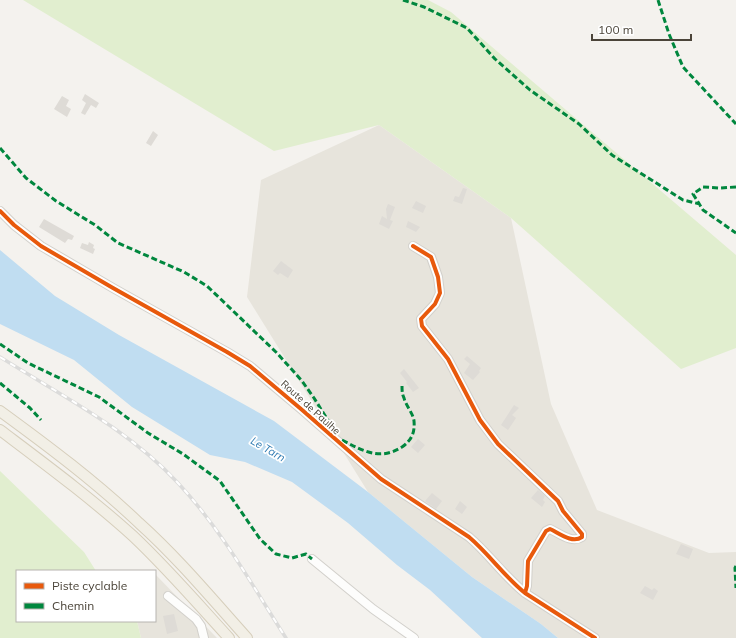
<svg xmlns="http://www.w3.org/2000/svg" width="736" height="638" viewBox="0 0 736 638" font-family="Mulish,sans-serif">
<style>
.residential{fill:#e7e4dc}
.green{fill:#e1eecf}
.water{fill:#c0ddf1}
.building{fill:#dedbd6}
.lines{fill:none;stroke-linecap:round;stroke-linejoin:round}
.minor-casing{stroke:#d2d0cb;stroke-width:10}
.major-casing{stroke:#d6cebb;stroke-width:12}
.minor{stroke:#fdfdfc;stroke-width:8}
.major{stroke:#f2efe6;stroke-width:10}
.rail-casing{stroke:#dbdbda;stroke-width:3.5}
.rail{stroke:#fff;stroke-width:2;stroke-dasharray:6;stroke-linecap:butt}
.quiet{stroke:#00873e;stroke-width:3;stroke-dasharray:6 3;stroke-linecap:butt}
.cycleway-casing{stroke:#fff;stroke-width:6}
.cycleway{stroke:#e8590c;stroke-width:4}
.labels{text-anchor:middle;stroke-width:3.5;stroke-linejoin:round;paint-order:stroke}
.street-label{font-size:10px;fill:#4b4439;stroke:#fff}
.water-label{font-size:11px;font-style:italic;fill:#2e7ab2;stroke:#fff}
</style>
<rect width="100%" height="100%" fill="#f4f2ee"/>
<path class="residential" d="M 379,125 L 511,218 L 551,404 L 597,510 L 709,553 L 736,552 L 736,638 L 558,638 L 541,624 L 472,577 L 368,492 L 247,297 L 261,180 Z
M 155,574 L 217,638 L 141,638 L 137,621 L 155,621 Z"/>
<path class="green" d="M 23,0 L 428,0 L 451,12 L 736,255 L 736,348 L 681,369 L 511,218 L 379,125 L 274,151 Z
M 0,471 L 84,552 L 96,571 L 17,571 L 17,621 L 137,621 L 141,638 L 0,638 Z"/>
<path class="water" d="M 0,250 L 55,296 L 119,335 L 274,421 L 368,492 L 472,577 L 541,624 L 558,638 L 482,638 L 430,590 L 397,565 L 348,523 L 292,482 L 245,462 L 210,455 L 132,407 L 74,360 L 0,324 Z"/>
<path class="building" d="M 85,94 L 99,103 L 96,108 L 91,105 L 85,115 L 81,113 L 86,103 L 82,100 Z
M 62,96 L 69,100 L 66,106 L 71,109 L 67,117 L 54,109 Z
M 153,131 L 158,135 L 151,146 L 146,143 Z
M 463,188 L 467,189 L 462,204 L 453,201 L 455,196 L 459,197 Z
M 416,201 L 426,206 L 423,213 L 412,208 Z
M 388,204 L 395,207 L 390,220 L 393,221 L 389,229 L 379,224 L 382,216 L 387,219 L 386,209 Z
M 44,219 L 74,236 L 72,240 L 68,239 L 65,243 L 39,227 Z
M 408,221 L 420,227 L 416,232 L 406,227 Z
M 89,242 L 94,245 L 93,248 L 95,249 L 93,254 L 80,248 L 82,243 L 88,245 Z
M 281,261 L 293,270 L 288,278 L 280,273 L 278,275 L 273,271 Z
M 467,356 L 481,368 L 479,371 L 480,372 L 473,380 L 464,373 L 470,364 L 464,359 Z
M 404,369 L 419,388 L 413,392 L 406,383 L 407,382 L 400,373 Z
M 514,405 L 519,408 L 512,415 L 516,418 L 508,430 L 501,425 Z
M 418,439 L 425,445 L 418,453 L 411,447 Z
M 538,490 L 545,496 L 543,500 L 545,502 L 542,507 L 531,498 Z
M 432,493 L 442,501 L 436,509 L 425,501 Z
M 460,501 L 467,507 L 462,514 L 455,509 Z
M 681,544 L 693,549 L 689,559 L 676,554 Z
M 645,586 L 652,590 L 654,588 L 658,591 L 653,600 L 640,593 Z
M 174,614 L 178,631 L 167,634 L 163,616 Z"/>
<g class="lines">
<defs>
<path id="minor" d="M 0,211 L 14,225 L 41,246 L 113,288 L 227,352 L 250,366 L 301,409 L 381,479 L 469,537 C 489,554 504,576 525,593 L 595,638
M 413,246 L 431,257 L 438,277 L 440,293 L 435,304 L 421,319 L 422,326 L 448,359 L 480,420 L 498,444 L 558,501 L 563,511 L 582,534 L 582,537 C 572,544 559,533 550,529 L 546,531 L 528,561 L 527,586 L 525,593
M 312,559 L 373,609 L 414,638
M 168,596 L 196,619 L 201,626 L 204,638"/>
<path id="major" d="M 0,411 C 48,446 96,482 139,523 C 178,558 212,599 247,638
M 0,430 C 45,464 91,498 133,536 C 167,568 198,604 229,638"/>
</defs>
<use href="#minor" class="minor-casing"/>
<use href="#major" class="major-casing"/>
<use href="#minor" class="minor"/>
<use href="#major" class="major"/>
<defs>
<path id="rail" d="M 0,357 C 62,396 128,429 178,483 C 221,529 252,585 286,638"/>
</defs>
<use href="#rail" class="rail-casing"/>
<use href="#rail" class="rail"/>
<path class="quiet" d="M 403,0 L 424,7 L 467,28 L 495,59 L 530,90 L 579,124 L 612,155 L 683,200 L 700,204
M 658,0 L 669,34 L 683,67 L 736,124
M 0,148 L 26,178 L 56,201 L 95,225 L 118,243 L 184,272 L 207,286 L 277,353 L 302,381 L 314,398 L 329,422 L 334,434
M 736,187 L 720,188 L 703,187 L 693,194 L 703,210 L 736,233
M 0,344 L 28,363 L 99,397 L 148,433 L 183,454 L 220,481 L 260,539 L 276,554 L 292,558 L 306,554 L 312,559
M 0,383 L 30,408 L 41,420
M 342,440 C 363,451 380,461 402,447 C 412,440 415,432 414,421 C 413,413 406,406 404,398 C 402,394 402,390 402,386
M 736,566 L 735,568 L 736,588"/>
<defs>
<path id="cycleway" d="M 0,211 L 14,225 L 41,246 L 113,288 L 227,352 L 250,366 L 301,409 L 381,479 L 469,537 C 489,554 504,576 525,593 L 595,638
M 413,246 L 431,257 L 438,277 L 440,293 L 435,304 L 421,319 L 422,326 L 448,359 L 480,420 L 498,444 L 558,501 L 563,511 L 582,534 L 582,537 C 572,544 559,533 550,529 L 546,531 L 528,561 L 527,586 L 525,593"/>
</defs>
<use href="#cycleway" class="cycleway-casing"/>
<use href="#cycleway" class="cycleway"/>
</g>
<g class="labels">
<g class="street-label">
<text transform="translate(311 407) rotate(42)" y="4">Route de Paulhe</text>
</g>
<g class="water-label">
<text transform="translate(268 449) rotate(30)" y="4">Le Tarn</text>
</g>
</g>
<rect x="16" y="570" width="140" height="52" fill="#ffffff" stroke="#b7b4b0"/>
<rect x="24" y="583" width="20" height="6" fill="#e8590c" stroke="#b7b4b0"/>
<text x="52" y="590" font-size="12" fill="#4b4439">Piste cyclable</text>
<rect x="24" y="603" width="20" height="6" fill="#00873e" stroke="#b7b4b0"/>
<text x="52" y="610" font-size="12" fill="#4b4439">Chemin</text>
<path d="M592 34v6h99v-6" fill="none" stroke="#4b4439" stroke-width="2"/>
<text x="598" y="34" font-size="12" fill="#4b4439" stroke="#ffffff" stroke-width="3" paint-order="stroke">100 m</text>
</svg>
